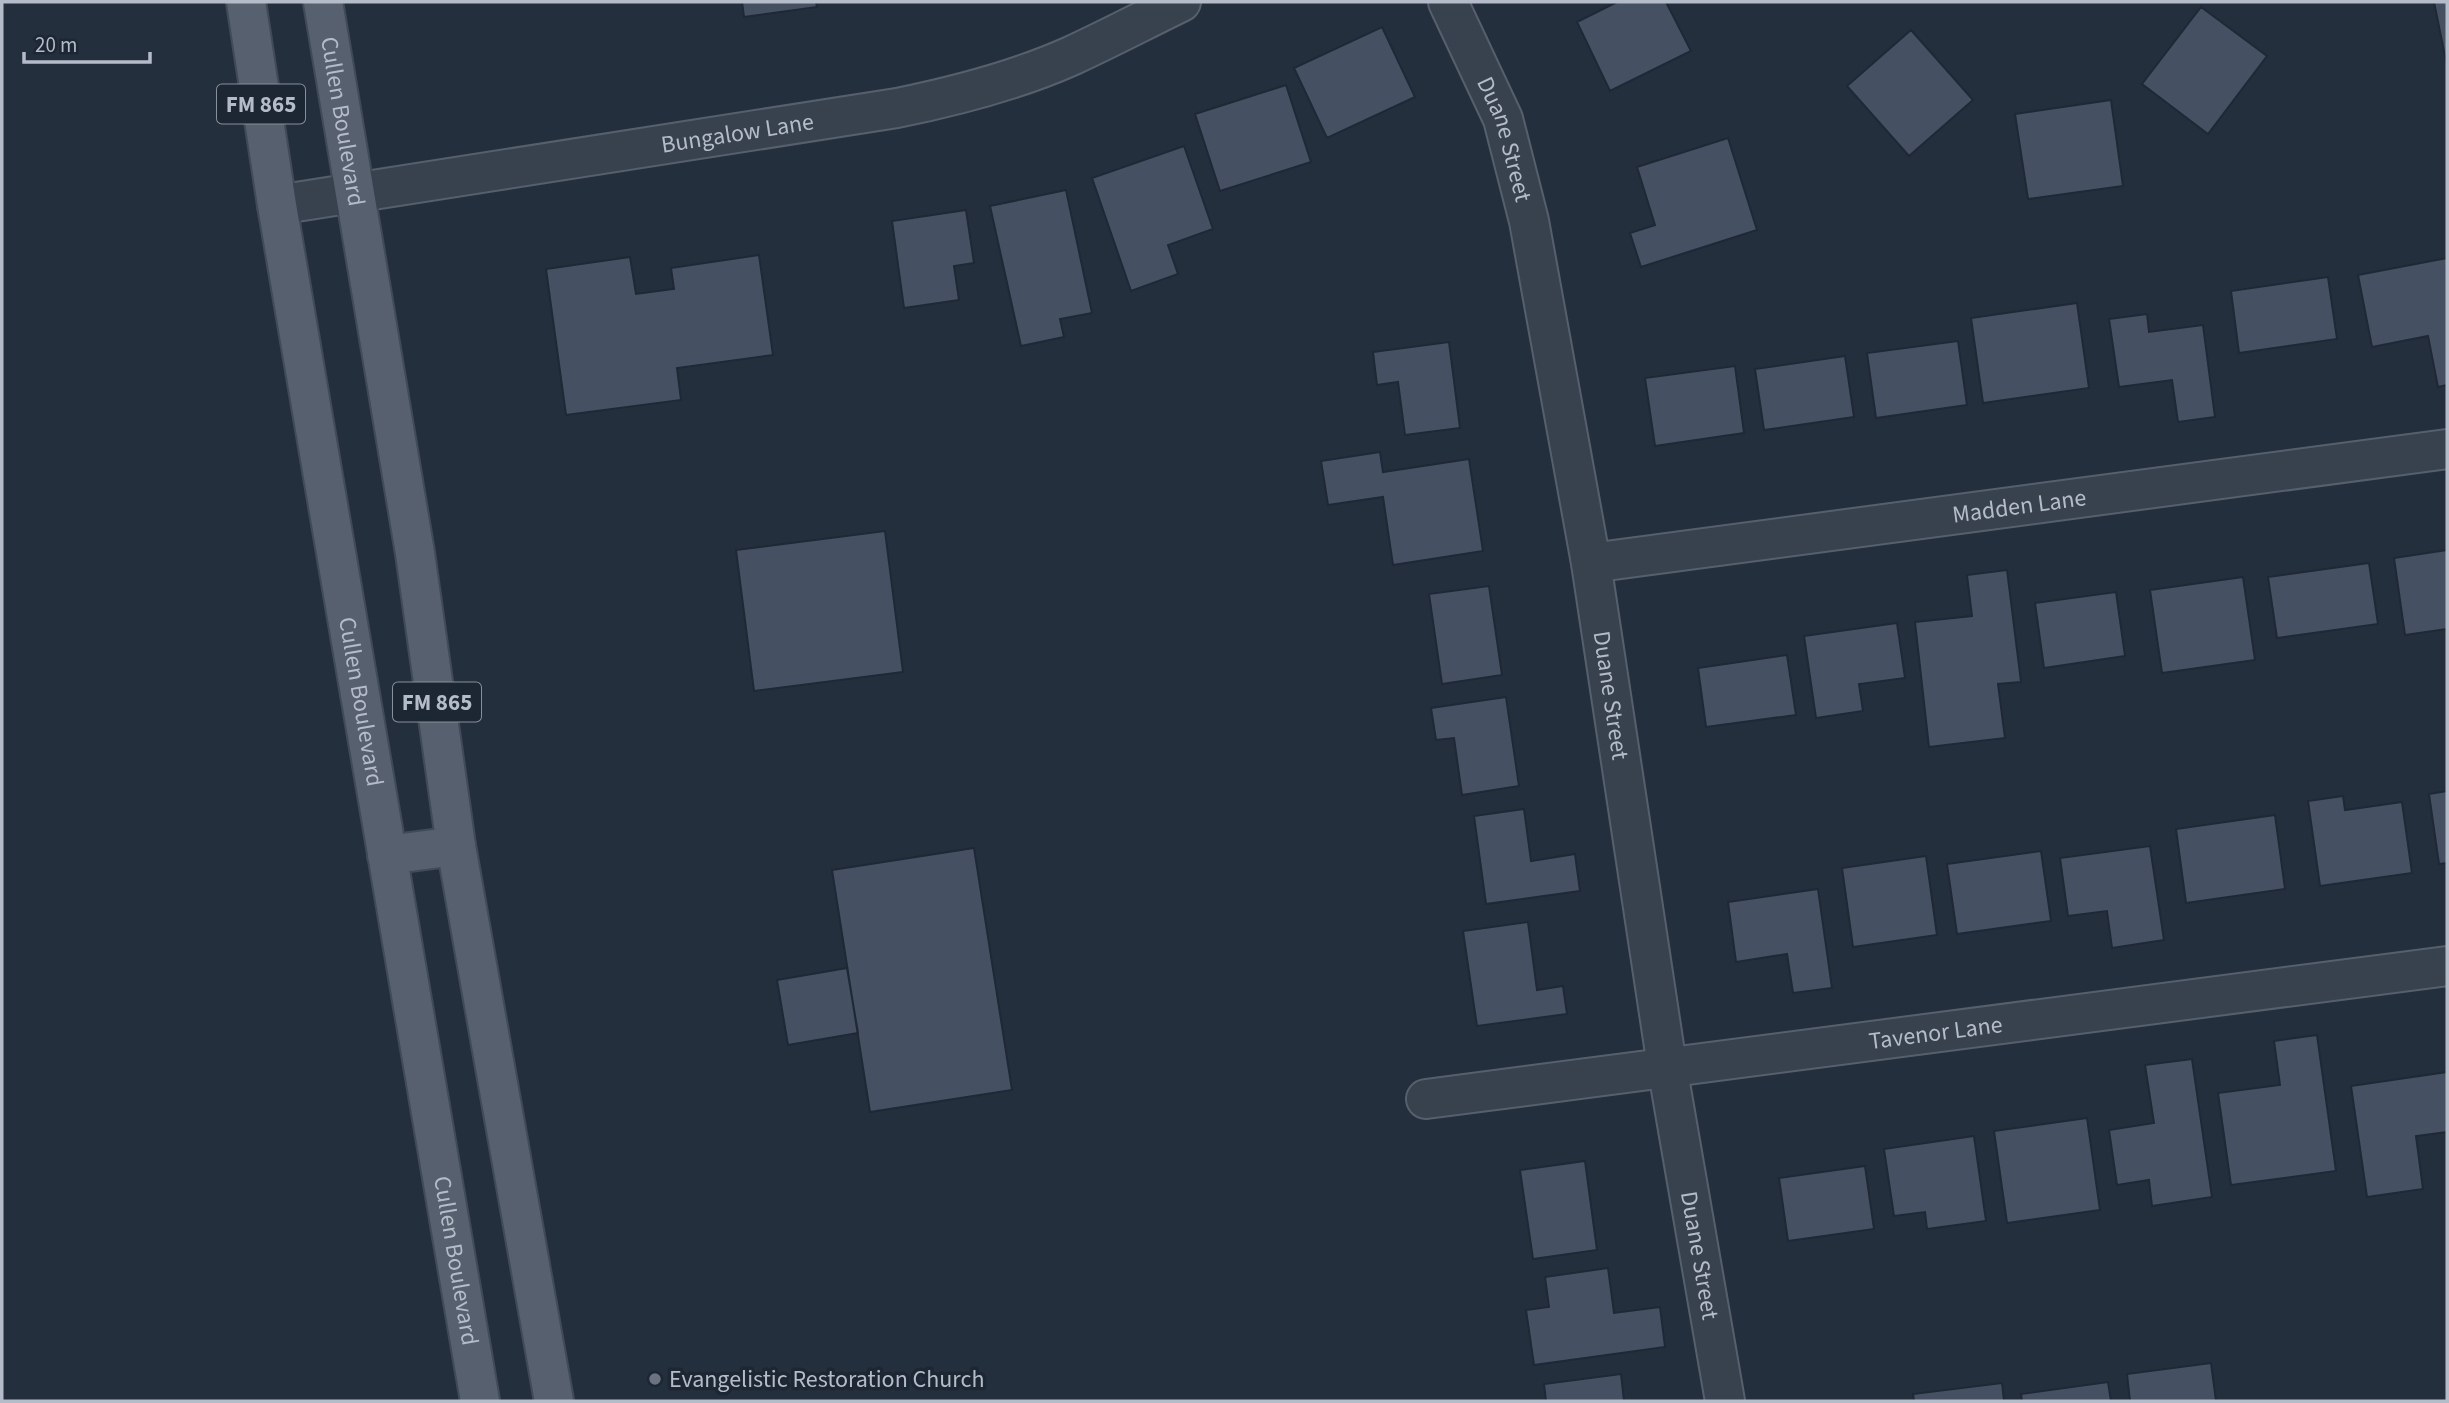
<svg xmlns="http://www.w3.org/2000/svg" width="2449" height="1403" viewBox="0 0 2449 1403" font-family="'Source Sans 3',sans-serif">
<style>
.building{fill:#455162;stroke:#1f2835;stroke-width:2}
.lines{fill:none;stroke-linecap:round;stroke-linejoin:round}
.street-casing{stroke:#565f6c;stroke-width:42}
.primary-casing{stroke:#414a57;stroke-width:42}
.street{stroke:#38414e;stroke-width:38}
.primary{stroke:#56606e;stroke-width:38}
.worship-dot{fill:#6b7280;stroke:#1d2633;stroke-width:2.5}
.labels{text-anchor:middle;stroke-width:7;stroke-linejoin:round;paint-order:stroke}
.shield{fill:#1d2633;stroke:#878f9c;stroke-width:2}
.shield-label{font-size:23px;font-weight:bold;fill:#b4bcc9}
.street-label{font-size:24px;fill:#b4bcc9;stroke:#1d2633}
.poi-label{font-size:24px;fill:#b4bcc9;stroke:#1d2633;text-anchor:start}
</style>
<rect width="100%" height="100%" fill="#242f3e"/>
<path class="building" d="M 742,2 L 816,2 L 817,7 L 744,17 Z
M 1617,2 L 1666,2 L 1691,51 L 1610,91 L 1577,22 Z
M 2434,2 L 2447,2 L 2447,61 L 2446,61 Z
M 2201,7 L 2267,56 L 2208,134 L 2142,84 Z
M 1382,27 L 1415,97 L 1327,138 L 1294,68 Z
M 1911,30 L 1973,100 L 1909,156 L 1847,86 Z
M 1286,85 L 1311,162 L 1220,191 L 1195,114 Z
M 2111,100 L 2123,186 L 2028,199 L 2015,114 Z
M 1728,138 L 1757,230 L 1641,267 L 1630,233 L 1655,225 L 1637,167 Z
M 1184,146 L 1213,229 L 1168,245 L 1178,274 L 1131,291 L 1092,178 Z
M 1066,190 L 1092,313 L 1060,319 L 1064,337 L 1021,346 L 990,206 Z
M 966,210 L 974,263 L 954,266 L 959,300 L 904,308 L 892,221 Z
M 759,255 L 773,355 L 677,368 L 681,400 L 566,415 L 546,269 L 630,257 L 636,294 L 674,289 L 671,268 Z
M 2447,258 L 2447,385 L 2438,387 L 2428,336 L 2372,347 L 2358,275 Z
M 2328,277 L 2337,339 L 2239,353 L 2231,291 Z
M 2077,303 L 2089,388 L 1983,403 L 1971,318 Z
M 2147,314 L 2149,332 L 2203,325 L 2215,417 L 2178,422 L 2172,380 L 2119,387 L 2109,319 Z
M 1958,341 L 1967,405 L 1876,418 L 1867,353 Z
M 1449,342 L 1460,428 L 1405,435 L 1398,382 L 1377,385 L 1373,352 Z
M 1845,356 L 1854,417 L 1764,430 L 1755,369 Z
M 1735,366 L 1744,433 L 1655,446 L 1645,378 Z
M 1380,452 L 1383,472 L 1469,459 L 1483,551 L 1393,565 L 1383,497 L 1328,505 L 1321,461 Z
M 885,531 L 903,672 L 754,691 L 736,550 Z
M 2447,550 L 2447,629 L 2405,635 L 2394,558 Z
M 2369,563 L 2378,624 L 2277,638 L 2268,577 Z
M 2007,570 L 2021,682 L 1998,684 L 2005,738 L 1929,747 L 1915,622 L 1972,616 L 1967,575 Z
M 2243,577 L 2255,660 L 2162,673 L 2150,590 Z
M 1489,586 L 1502,675 L 1442,684 L 1429,594 Z
M 2116,592 L 2125,656 L 2044,668 L 2035,603 Z
M 1897,623 L 1905,678 L 1859,684 L 1863,711 L 1816,718 L 1804,636 Z
M 1787,655 L 1796,715 L 1706,727 L 1698,668 Z
M 1506,697 L 1519,786 L 1462,795 L 1454,738 L 1436,740 L 1431,708 Z
M 2447,791 L 2447,863 L 2439,864 L 2429,794 Z
M 2343,796 L 2345,810 L 2402,802 L 2412,873 L 2320,886 L 2308,801 Z
M 1524,809 L 1531,861 L 1575,854 L 1580,891 L 1486,904 L 1474,816 Z
M 2275,815 L 2285,889 L 2186,903 L 2176,829 Z
M 2150,846 L 2164,940 L 2112,948 L 2107,911 L 2068,916 L 2060,858 Z
M 974,848 L 1012,1090 L 870,1112 L 832,870 Z
M 2041,851 L 2051,921 L 1957,934 L 1947,864 Z
M 1926,856 L 1937,935 L 1853,947 L 1842,868 Z
M 1818,889 L 1832,988 L 1793,993 L 1787,954 L 1736,962 L 1728,902 Z
M 1528,922 L 1537,990 L 1563,986 L 1567,1014 L 1477,1026 L 1463,931 Z
M 847,968 L 858,1033 L 788,1045 L 777,980 Z
M 2317,1035 L 2336,1171 L 2231,1185 L 2218,1093 L 2280,1085 L 2274,1041 Z
M 2192,1059 L 2212,1197 L 2152,1206 L 2149,1180 L 2117,1185 L 2109,1130 L 2154,1123 L 2145,1065 Z
M 2447,1072 L 2447,1132 L 2416,1136 L 2423,1189 L 2367,1197 L 2351,1086 Z
M 2087,1118 L 2100,1210 L 2007,1223 L 1994,1131 Z
M 1974,1136 L 1986,1221 L 1927,1229 L 1925,1212 L 1894,1216 L 1884,1149 Z
M 1585,1161 L 1597,1250 L 1533,1259 L 1520,1170 Z
M 1865,1166 L 1874,1229 L 1788,1241 L 1779,1178 Z
M 1608,1268 L 1614,1313 L 1660,1307 L 1665,1347 L 1534,1365 L 1526,1310 L 1549,1307 L 1545,1277 Z
M 2211,1363 L 2216,1401 L 2130,1401 L 2127,1374 Z
M 1621,1374 L 1624,1401 L 1546,1401 L 1544,1384 Z
M 2108,1382 L 2111,1401 L 2022,1401 L 2021,1394 Z
M 2002,1383 L 2004,1401 L 1914,1401 L 1913,1394 Z"/>
<g class="lines">
<defs>
<g id="street">
<path id="s1" d="M 1448,2 L 1503,119 L 1529,221 L 1591,563 L 1667,1066 L 1725,1401"/>
<path id="s2" d="M 277,205 L 897,108 C 956,96 1015,81 1071,56 C 1108,39 1144,20 1181,2"/>
<path id="s3" d="M 1591,563 L 2447,449"/>
<path id="s4" d="M 1426,1099 L 2447,966"/>
</g>
<g id="primary">
<path id="s5" d="M 246,2 L 277,205 L 480,1401"/>
<path id="s6" d="M 323,2 L 415,553 L 456,846 L 554,1401"/>
<path d="M 387,855 L 456,846"/>
</g>
</defs>
<use href="#street" class="street-casing"/>
<use href="#primary" class="primary-casing"/>
<use href="#street" class="street"/>
<use href="#primary" class="primary"/>
</g>
<circle class="worship-dot" cx="655" cy="1379" r="7"/>
<g class="labels">
<g class="shield">
<rect x="217" y="84.5" width="88" height="39" rx="5"/>
<rect x="393" y="682.5" width="88" height="39" rx="5"/>
</g>
<g class="shield-label">
<text x="261" y="112">FM 865</text>
<text x="437" y="710">FM 865</text>
</g>
<g class="street-label">
<text dy="8" stroke="none"><textPath href="#s6" startOffset="121">Cullen Boulevard</textPath></text>
<text dy="8" stroke="none"><textPath href="#s2" startOffset="466">Bungalow Lane</textPath></text>
<text dy="8" stroke="none"><textPath href="#s1" startOffset="149">Duane Street</textPath></text>
<text dy="8" stroke="none"><textPath href="#s3" startOffset="432">Madden Lane</textPath></text>
<text dy="8" stroke="none"><textPath href="#s1" startOffset="716">Duane Street</textPath></text>
<text dy="8" stroke="none"><textPath href="#s5" startOffset="709">Cullen Boulevard</textPath></text>
<text dy="8" stroke="none"><textPath href="#s4" startOffset="514">Tavenor Lane</textPath></text>
<text dy="8" stroke="none"><textPath href="#s1" startOffset="1283">Duane Street</textPath></text>
<text dy="8" stroke="none"><textPath href="#s5" startOffset="1276">Cullen Boulevard</textPath></text>
</g>
<g class="poi-label">
<text x="669" y="1387">Evangelistic Restoration Church</text>
</g>
</g>
<rect width="2449" height="1403" fill="none" stroke="#b4bcc9" stroke-width="7"/>
<path d="M24 52v10h126v-10" fill="none" stroke="#b4bcc9" stroke-width="3.5"/>
<text x="35" y="52" font-size="21" fill="#b4bcc9" stroke="#1d2633" stroke-width="5" paint-order="stroke">20 m</text>
</svg>
